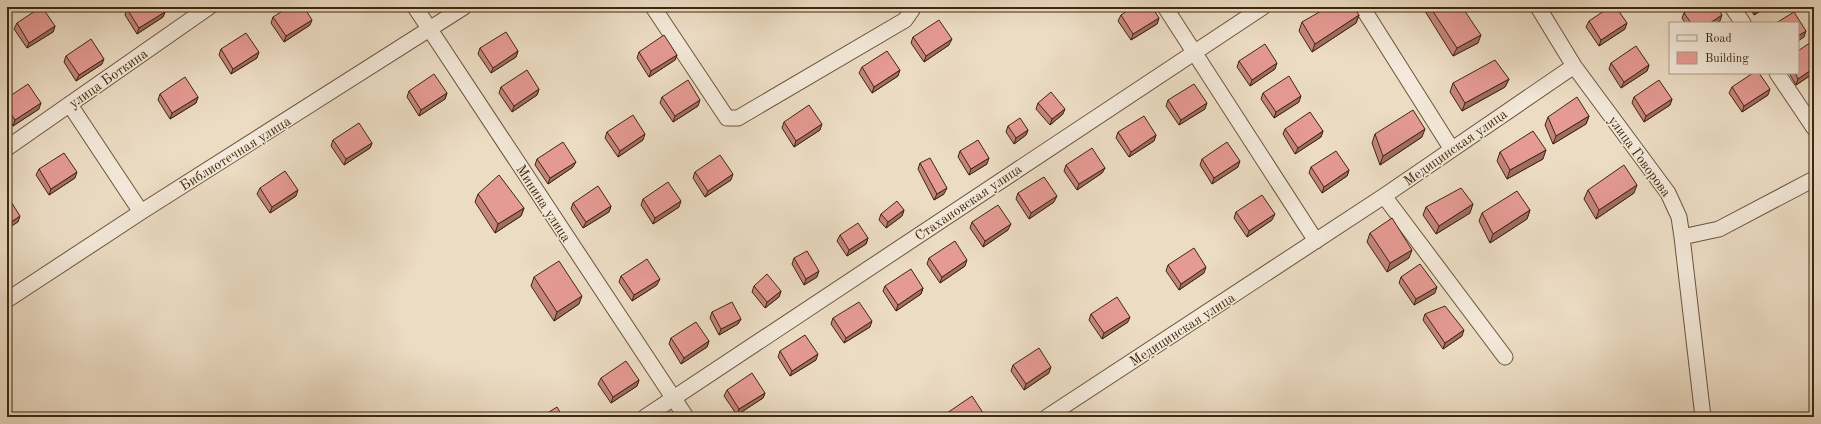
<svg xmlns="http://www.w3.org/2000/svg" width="1821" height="424" viewBox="0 0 1821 424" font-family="'Old Standard TT',serif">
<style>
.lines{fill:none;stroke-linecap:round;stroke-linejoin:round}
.minor-casing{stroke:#6b5539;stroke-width:17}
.minor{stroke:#f3e8d9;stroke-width:15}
.wall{fill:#c5847e;stroke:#40280b}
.shaded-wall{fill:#a06c67;stroke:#40280b}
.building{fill:#e59a93;stroke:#40280b}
.labels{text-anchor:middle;stroke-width:3;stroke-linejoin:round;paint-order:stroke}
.street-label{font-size:14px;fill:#40280b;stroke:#f3e8d9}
</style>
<rect width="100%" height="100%" fill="#ecdcc4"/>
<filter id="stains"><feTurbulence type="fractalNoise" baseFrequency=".005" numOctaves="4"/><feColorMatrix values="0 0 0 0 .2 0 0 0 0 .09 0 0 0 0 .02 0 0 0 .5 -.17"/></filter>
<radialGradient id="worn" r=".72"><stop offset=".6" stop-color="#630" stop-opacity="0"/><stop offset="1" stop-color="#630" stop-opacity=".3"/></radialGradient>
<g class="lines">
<defs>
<path id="minor" d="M 415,7 L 686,417
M 653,7 L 727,118 L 738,118 L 905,20 L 912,10 L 913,7
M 1165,7 L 1316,241
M 1362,7 L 1451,148
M 1538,7 L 1574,66 L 1668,193 L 1679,217 L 1682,237 L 1703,417
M 1732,7 L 1743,23
M 1777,73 L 1814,128
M 70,105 L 141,212
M 7,148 L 209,7
M 1384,196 L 1505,357
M 1682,237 L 1719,229 L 1814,179
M 7,300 L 141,212 L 464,7
M 645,417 L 1263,7
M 1047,417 L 1384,196 L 1574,66"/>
</defs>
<use href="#minor" class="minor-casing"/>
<use href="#minor" class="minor"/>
</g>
<path class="wall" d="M 77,7 L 86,7 L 80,11 Z
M 1423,7 L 1462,7 L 1478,43 L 1453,56 L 1423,8 Z
M 1749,7 L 1767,7 L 1754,15 Z
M 127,9 L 165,12 L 163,17 L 137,34 L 125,15 Z
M 1684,13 L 1720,21 L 1717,23 L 1685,23 L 1682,18 Z
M 1121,15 L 1159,18 L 1157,24 L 1131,40 L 1118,21 Z
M 1359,15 L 1356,23 L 1312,52 L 1299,31 L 1302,22 Z
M 273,17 L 310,25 L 284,42 L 271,23 Z
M 1589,21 L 1625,29 L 1599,46 L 1586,27 Z
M 17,23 L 55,26 L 53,32 L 27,48 L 14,29 Z
M 913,37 L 949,45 L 924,62 L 911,43 Z
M 1814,47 L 1814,73 L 1796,85 L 1789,73 L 1798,73 Z
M 480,48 L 518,51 L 516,57 L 491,73 L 478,54 Z
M 221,49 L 257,58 L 231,74 L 219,55 Z
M 639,52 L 677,55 L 675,60 L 649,77 L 637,58 Z
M 66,56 L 102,64 L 76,81 L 64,62 Z
M 1239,61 L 1275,69 L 1250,86 L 1237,67 Z
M 1611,63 L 1649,65 L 1647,71 L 1621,88 L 1609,69 Z
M 862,67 L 898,76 L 872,93 L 859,73 Z
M 1509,79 L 1505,87 L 1462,111 L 1450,92 L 1453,83 Z
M 501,87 L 539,89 L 537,95 L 512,112 L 499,93 Z
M 1732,87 L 1768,95 L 1742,112 L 1729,93 Z
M 409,91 L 447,93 L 445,99 L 419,116 L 407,97 Z
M 1263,93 L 1299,102 L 1274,118 L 1261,99 Z
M 160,94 L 198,97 L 196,103 L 170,119 L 158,100 Z
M 662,97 L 698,106 L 673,122 L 660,103 Z
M 1634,97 L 1672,99 L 1670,105 L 1644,122 L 1632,103 Z
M 7,98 L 39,109 L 13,126 L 7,117 Z
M 1168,100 L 1205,109 L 1179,125 L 1166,106 Z
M 1038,103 L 1063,114 L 1050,125 L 1036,109 Z
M 1589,116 L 1586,124 L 1553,144 L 1545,125 L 1548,117 Z
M 784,122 L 820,130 L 794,147 L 782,128 Z
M 1008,126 L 1028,130 L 1026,135 L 1014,144 L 1006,132 Z
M 1285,129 L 1323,131 L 1321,137 L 1295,154 L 1283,134 Z
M 607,132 L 643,140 L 618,157 L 605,138 Z
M 1118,132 L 1156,135 L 1154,141 L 1129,157 L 1116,138 Z
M 1375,134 L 1422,137 L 1380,165 L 1372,143 Z
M 333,140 L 372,143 L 370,148 L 344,165 L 331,146 Z
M 960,151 L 987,164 L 969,175 L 958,157 Z
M 1500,152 L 1543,159 L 1507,179 L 1497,161 Z
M 537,159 L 573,167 L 548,184 L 535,165 Z
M 1202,159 L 1238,167 L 1212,184 L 1200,165 Z
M 920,163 L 944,194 L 934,200 L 918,169 Z
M 1066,165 L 1105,168 L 1102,173 L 1077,190 L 1064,171 Z
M 1311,167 L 1349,170 L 1347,176 L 1322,193 L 1309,173 Z
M 39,169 L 75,178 L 49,195 L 36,175 Z
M 695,172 L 731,180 L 705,197 L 693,178 Z
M 260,188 L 296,196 L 270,213 L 257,194 Z
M 1588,190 L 1634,193 L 1596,219 L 1584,199 Z
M 1018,193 L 1054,202 L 1029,219 L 1016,199 Z
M 478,194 L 524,208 L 521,216 L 495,233 L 475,202 Z
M 643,199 L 679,207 L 653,224 L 641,205 Z
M 573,203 L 611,206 L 609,212 L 583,228 L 571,209 Z
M 1426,207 L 1470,213 L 1436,234 L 1423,215 Z
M 904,210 L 902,216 L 886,228 L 879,220 L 881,214 Z
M 1530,210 L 1527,219 L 1490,243 L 1479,221 L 1482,213 Z
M 1236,212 L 1272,220 L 1247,237 L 1234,218 Z
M 972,222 L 1008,230 L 983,247 L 970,228 Z
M 1370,233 L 1409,258 L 1387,272 L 1367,242 Z
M 840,235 L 868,238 L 866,244 L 847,256 L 837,241 Z
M 794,258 L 817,277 L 804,285 L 792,264 Z
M 929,258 L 965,266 L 940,283 L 927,264 Z
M 1168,265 L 1204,273 L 1179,290 L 1166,271 Z
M 621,276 L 657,285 L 632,301 L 619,282 Z
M 534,277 L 579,304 L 554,321 L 531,286 Z
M 1401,277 L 1435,293 L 1414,305 L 1399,283 Z
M 754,286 L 781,291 L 779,297 L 765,308 L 752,292 Z
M 885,286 L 923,288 L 921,294 L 896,311 L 883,291 Z
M 712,312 L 741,319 L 738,324 L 719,335 L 710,318 Z
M 1091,314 L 1128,322 L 1102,339 L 1089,320 Z
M 1425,314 L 1462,336 L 1443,349 L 1423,320 Z
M 833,318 L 870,327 L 844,343 L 831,324 Z
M 671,338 L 709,341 L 707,347 L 681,364 L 669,344 Z
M 780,351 L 816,360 L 790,376 L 778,357 Z
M 1013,365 L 1049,373 L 1024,390 L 1011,371 Z
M 601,378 L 639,380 L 637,386 L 611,403 L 598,384 Z
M 727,390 L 765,393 L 763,398 L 737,415 L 724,396 Z
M 947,413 L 984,417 L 945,417 Z"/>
<path class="shaded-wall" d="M 81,7 L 86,7 L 80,11 Z
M 1760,7 L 1767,7 L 1754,15 L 1756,9 Z
M 165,12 L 163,17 L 137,34 L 139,28 Z
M 1359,15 L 1356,23 L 1312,52 L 1315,44 Z
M 1722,15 L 1720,21 L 1717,23 L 1710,23 Z
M 1159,18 L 1157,24 L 1131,40 L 1133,34 Z
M 312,20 L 310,25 L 284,42 L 286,36 Z
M 1627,23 L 1625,29 L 1599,46 L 1601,40 Z
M 55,26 L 53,32 L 27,48 L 29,43 Z
M 1806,31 L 1804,37 L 1798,41 L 1798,36 Z
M 1481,35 L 1478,43 L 1453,56 L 1457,48 Z
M 952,39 L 949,45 L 924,62 L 926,56 Z
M 518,51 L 516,57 L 491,73 L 493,68 Z
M 259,52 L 257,58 L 231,74 L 233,69 Z
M 677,55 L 675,60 L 649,77 L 651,71 Z
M 104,59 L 102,64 L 76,81 L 79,75 Z
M 1277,63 L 1275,69 L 1250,86 L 1252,80 Z
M 1649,65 L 1647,71 L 1621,88 L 1624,82 Z
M 1814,68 L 1814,73 L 1796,85 L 1798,79 Z
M 900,70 L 898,76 L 872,93 L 874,87 Z
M 1509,79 L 1505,87 L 1462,111 L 1465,103 Z
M 539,89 L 537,95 L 512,112 L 514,106 Z
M 1770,89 L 1768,95 L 1742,112 L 1744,106 Z
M 447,93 L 445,99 L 419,116 L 421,110 Z
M 1301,96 L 1299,102 L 1274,118 L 1276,112 Z
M 198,97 L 196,103 L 170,119 L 172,113 Z
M 1672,99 L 1670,105 L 1644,122 L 1646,116 Z
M 700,100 L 698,106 L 673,122 L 675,116 Z
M 41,103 L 39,109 L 13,126 L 15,120 Z
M 1207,103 L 1205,109 L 1179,125 L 1181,120 Z
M 1065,109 L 1063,114 L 1050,125 L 1052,119 Z
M 1589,116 L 1586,124 L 1553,144 L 1556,136 Z
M 822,124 L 820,130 L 794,147 L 796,141 Z
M 1425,129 L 1422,137 L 1380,165 L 1383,156 Z
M 1028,130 L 1026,135 L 1014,144 L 1016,138 Z
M 1323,131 L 1321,137 L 1295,154 L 1298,148 Z
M 645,134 L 643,140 L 618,157 L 620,151 Z
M 1156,135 L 1154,141 L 1129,157 L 1131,152 Z
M 372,143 L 370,148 L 344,165 L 346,159 Z
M 1546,150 L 1543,159 L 1507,179 L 1510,170 Z
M 989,158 L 987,164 L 969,175 L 971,169 Z
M 1240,161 L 1238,167 L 1212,184 L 1214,178 Z
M 576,162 L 573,167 L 548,184 L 550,178 Z
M 1105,168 L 1102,173 L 1077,190 L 1079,184 Z
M 1349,170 L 1347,176 L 1322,193 L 1324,187 Z
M 77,172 L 75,178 L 49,195 L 51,189 Z
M 733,174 L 731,180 L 705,197 L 708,191 Z
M 1637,185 L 1634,193 L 1596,219 L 1599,210 Z
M 947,188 L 944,194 L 934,200 L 937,194 Z
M 298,190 L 296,196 L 270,213 L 272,207 Z
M 1057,196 L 1054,202 L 1029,219 L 1031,213 Z
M 681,201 L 679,207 L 653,224 L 655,218 Z
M 1473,204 L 1470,213 L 1436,234 L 1439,226 Z
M 611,206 L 609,212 L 583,228 L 586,222 Z
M 524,208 L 521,216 L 495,233 L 498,224 Z
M 904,210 L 902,216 L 886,228 L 888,222 Z
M 1530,210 L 1527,219 L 1490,243 L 1493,234 Z
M 1275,214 L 1272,220 L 1247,237 L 1249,231 Z
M 20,216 L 18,222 L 7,229 L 7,225 Z
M 1011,224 L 1008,230 L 983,247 L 985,241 Z
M 868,238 L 866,244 L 847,256 L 849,250 Z
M 1412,250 L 1409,258 L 1387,272 L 1390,263 Z
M 967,260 L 965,266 L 940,283 L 942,277 Z
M 1206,267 L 1204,273 L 1179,290 L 1181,284 Z
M 819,271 L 817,277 L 804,285 L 806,279 Z
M 660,279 L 657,285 L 632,301 L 634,295 Z
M 1437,287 L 1435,293 L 1414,305 L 1416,299 Z
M 923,288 L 921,294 L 896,311 L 898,305 Z
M 781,291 L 779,297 L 765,308 L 767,302 Z
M 582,296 L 579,304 L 554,321 L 557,312 Z
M 1130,317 L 1128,322 L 1102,339 L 1104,333 Z
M 741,319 L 738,324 L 719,335 L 721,329 Z
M 872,321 L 870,327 L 844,343 L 846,338 Z
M 1464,330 L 1462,336 L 1443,349 L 1445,343 Z
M 709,341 L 707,347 L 681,364 L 684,358 Z
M 818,354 L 816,360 L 790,376 L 792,371 Z
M 1051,367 L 1049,373 L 1024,390 L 1026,384 Z
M 639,380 L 637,386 L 611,403 L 613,397 Z
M 765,393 L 763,398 L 737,415 L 739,409 Z"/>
<path class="building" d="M 41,7 L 42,7 L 55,26 L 29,43 L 17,23 Z
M 130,7 L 162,7 L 165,12 L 139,28 L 127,9 Z
M 289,7 L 304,7 L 312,20 L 286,36 L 273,17 Z
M 1133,7 L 1152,7 L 1159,18 L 1133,34 L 1121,15 Z
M 1328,7 L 1354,7 L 1359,15 L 1315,44 L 1302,22 Z
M 1430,7 L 1462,7 L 1481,35 L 1457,48 Z
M 1610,7 L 1616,7 L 1627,23 L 1601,40 L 1589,21 Z
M 1692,7 L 1717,7 L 1722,15 L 1710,23 L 1691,23 L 1684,13 Z
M 1755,7 L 1760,7 L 1756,9 Z
M 1794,12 L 1806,31 L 1798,36 L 1798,23 L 1776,23 Z
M 939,20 L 952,39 L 926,56 L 913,37 Z
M 506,32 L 518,51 L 493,68 L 480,48 Z
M 246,33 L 259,52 L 233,69 L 221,49 Z
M 664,35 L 677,55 L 651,71 L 639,52 Z
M 91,39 L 104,59 L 79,75 L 66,56 Z
M 1811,42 L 1814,47 L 1814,68 L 1798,79 L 1795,73 L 1798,73 L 1798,51 Z
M 1265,44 L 1277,63 L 1252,80 L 1239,61 Z
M 1636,46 L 1649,65 L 1624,82 L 1611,63 Z
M 887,51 L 900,70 L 874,87 L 862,67 Z
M 1495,60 L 1509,79 L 1465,103 L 1453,83 Z
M 527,70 L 539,89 L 514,106 L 501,87 Z
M 1753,73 L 1759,73 L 1770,89 L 1744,106 L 1732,87 Z
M 434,74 L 447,93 L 421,110 L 409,91 Z
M 1289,76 L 1301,96 L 1276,112 L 1263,93 Z
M 185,77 L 198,97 L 172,113 L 160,94 Z
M 688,80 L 700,100 L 675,116 L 662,97 Z
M 1659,80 L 1672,99 L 1646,116 L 1634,97 Z
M 28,84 L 41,103 L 15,120 L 7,108 L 7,98 Z
M 1194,84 L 1207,103 L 1181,120 L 1168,100 Z
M 1051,92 L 1065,109 L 1052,119 L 1038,103 Z
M 1577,97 L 1589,116 L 1556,136 L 1548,117 Z
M 809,105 L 822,124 L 796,141 L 784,122 Z
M 1413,110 L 1425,129 L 1383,156 L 1375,134 Z
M 1310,112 L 1323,131 L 1298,148 L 1285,129 Z
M 633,115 L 645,134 L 620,151 L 607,132 Z
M 1144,116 L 1156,135 L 1131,152 L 1118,132 Z
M 1020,118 L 1028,130 L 1016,138 L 1008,126 Z
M 359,123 L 372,143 L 346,159 L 333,140 Z
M 1533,131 L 1546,150 L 1510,170 L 1500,152 Z
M 978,140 L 989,158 L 971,169 L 960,151 Z
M 563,142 L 576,162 L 550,178 L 537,159 Z
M 1227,142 L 1240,161 L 1214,178 L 1202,159 Z
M 1092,148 L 1105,168 L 1079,184 L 1066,165 Z
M 1336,151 L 1349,170 L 1324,187 L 1311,167 Z
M 64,153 L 77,172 L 51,189 L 39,169 Z
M 720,155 L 733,174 L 708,191 L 695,172 Z
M 930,158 L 947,188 L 937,194 L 920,163 Z
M 1624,165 L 1637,185 L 1599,210 L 1588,190 Z
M 285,171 L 298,190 L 272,207 L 260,188 Z
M 499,175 L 524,208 L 498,224 L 478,194 Z
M 1044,177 L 1057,196 L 1031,213 L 1018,193 Z
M 668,182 L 681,201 L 655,218 L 643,199 Z
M 598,186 L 611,206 L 586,222 L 573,203 Z
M 1461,188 L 1473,204 L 1439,226 L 1426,207 Z
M 1517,191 L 1530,210 L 1493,234 L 1482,213 Z
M 1262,195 L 1275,214 L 1249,231 L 1236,212 Z
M 7,197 L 8,197 L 20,216 L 7,225 Z
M 897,201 L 904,210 L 888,222 L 881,214 Z
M 998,205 L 1011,224 L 985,241 L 972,222 Z
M 1392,218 L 1412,250 L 1390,263 L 1370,233 Z
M 858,223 L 868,238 L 849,250 L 840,235 Z
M 955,241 L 967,260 L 942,277 L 929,258 Z
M 1194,248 L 1206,267 L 1181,284 L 1168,265 Z
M 807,251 L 819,271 L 806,279 L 794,258 Z
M 647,259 L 660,279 L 634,295 L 621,276 Z
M 559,261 L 582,296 L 557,312 L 534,277 Z
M 1420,264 L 1437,287 L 1416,299 L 1401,277 Z
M 911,269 L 923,288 L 898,305 L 885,286 Z
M 767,274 L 781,291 L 767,302 L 754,286 Z
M 1117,297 L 1130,317 L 1104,333 L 1091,314 Z
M 732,302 L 741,319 L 721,329 L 712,312 Z
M 859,302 L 872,321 L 846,338 L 833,318 Z
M 1445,306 L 1464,330 L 1445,343 L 1425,314 Z
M 696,322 L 709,341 L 684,358 L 671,338 Z
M 805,335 L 818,354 L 792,371 L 780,351 Z
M 1039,348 L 1051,367 L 1026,384 L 1013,365 Z
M 626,361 L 639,380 L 613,397 L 601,378 Z
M 752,373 L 765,393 L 739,409 L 727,390 Z
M 972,396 L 985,416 L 983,417 L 949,417 L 947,413 Z
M 557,407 L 563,417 L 541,417 Z"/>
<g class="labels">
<g class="street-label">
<text transform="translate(108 78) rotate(-35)" y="5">улица Боткина</text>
<text transform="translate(1455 147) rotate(-35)" y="5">Медицинская улица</text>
<text transform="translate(235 153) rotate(-32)" y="5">Библиотечная улица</text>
<text transform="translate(1640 156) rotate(54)" y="5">улица Говорова</text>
<text transform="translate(968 202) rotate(-34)" y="5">Стахановская улица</text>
<text transform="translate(544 203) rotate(57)" y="5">Минина улица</text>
<text transform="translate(1182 329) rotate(-33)" y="5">Медицинская улица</text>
</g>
</g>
<rect width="1821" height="424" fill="none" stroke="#ecdcc4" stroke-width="24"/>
<rect x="8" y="8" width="1805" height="408" fill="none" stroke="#40280b" stroke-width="2"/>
<rect x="12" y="12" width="1797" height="400" fill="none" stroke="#40280b"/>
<rect x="1669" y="22" width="130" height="52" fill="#f3e8d9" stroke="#ab9b87"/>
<rect x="1677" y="35" width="20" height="6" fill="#f3e8d9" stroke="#ab9b87"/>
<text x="1705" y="42" font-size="12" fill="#40280b">Road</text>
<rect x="1677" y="52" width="20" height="12" fill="#e59a93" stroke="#ab9b87"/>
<text x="1705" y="62" font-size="12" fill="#40280b">Building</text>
<rect width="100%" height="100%" filter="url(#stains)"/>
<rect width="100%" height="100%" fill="url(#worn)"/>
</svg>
